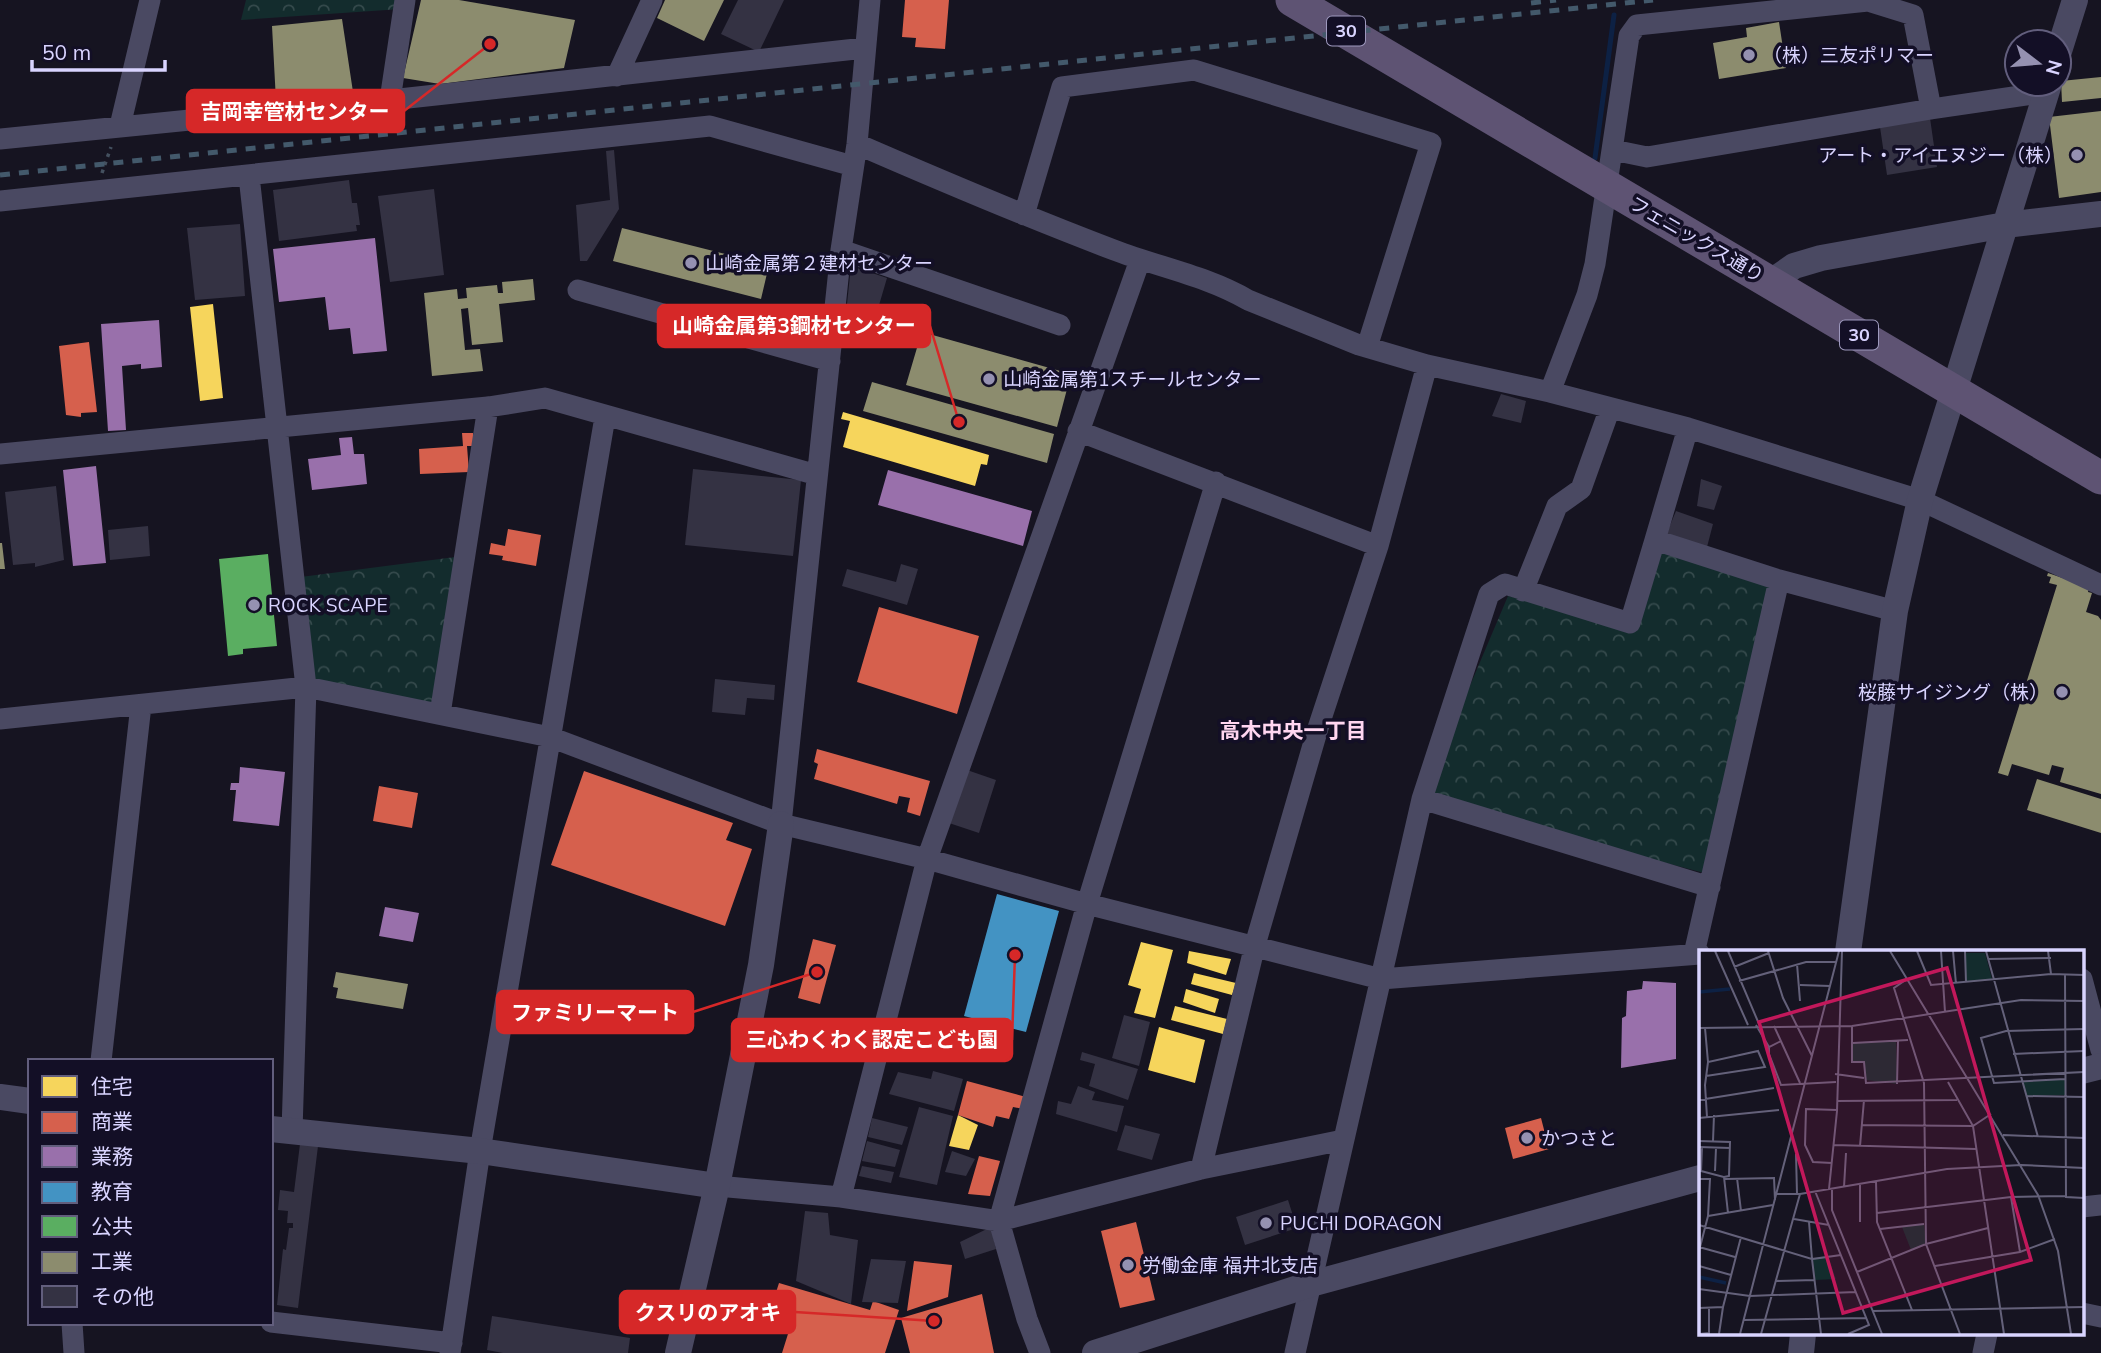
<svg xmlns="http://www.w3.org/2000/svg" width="2101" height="1353" viewBox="0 0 2101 1353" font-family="Mulish,'Noto Sans JP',sans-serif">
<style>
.park{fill:url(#park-crowns)}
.homes{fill:#f6d55c}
.shops{fill:#d6604d}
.offices{fill:#9970ab}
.schools{fill:#4393c3}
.public{fill:#5aae61}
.industry{fill:#8c8c6e}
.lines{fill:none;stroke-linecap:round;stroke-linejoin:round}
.stream{stroke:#0d2144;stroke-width:5}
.building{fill:#343243}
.path{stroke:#44505f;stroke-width:3.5;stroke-dasharray:3.5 5;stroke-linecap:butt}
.minor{stroke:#4a4962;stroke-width:21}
.tertiary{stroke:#4a4962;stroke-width:26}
.primary{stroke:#5e5373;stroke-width:33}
.rail{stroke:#43596b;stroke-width:5;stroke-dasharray:10 9;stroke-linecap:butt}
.poi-dot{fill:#9591b1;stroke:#130f26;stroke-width:2.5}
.labels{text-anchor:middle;stroke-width:7;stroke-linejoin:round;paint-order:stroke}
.shield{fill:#130f26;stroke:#9e99be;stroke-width:2}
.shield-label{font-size:18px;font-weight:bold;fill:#d9d4ff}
.poi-label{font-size:19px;fill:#d9d4ff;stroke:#130f26;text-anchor:start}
.street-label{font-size:19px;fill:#d9d4ff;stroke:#130f26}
.neighbourhood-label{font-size:21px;font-weight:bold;fill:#ffd6f0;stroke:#130f26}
.inset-river{fill:none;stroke:#0d2144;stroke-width:3.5}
.inset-road{fill:none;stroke:#64617a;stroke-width:2}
.view{fill:#c2185b;fill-opacity:0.15;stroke:#c2185b;stroke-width:3.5}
.inset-edge{fill:none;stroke:#d9d4ff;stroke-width:3.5}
.leader{fill:none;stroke:#d62828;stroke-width:2.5}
.callout-dot{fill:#d62828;stroke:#130f26;stroke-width:2.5}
.callout{fill:#d62828;stroke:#d62828;stroke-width:2.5}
.callout-label{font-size:21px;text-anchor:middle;font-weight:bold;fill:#fff}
</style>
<defs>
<pattern id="park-crowns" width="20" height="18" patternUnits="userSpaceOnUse" patternTransform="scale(1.75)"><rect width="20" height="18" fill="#132c2d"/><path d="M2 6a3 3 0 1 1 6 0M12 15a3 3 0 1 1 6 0" fill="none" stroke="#354a4c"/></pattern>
</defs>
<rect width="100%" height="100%" fill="#161421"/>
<path class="park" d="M 246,0 L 402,0 L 401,9 L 241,20 Z
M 1655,540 L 1779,580 L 1712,875 L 1422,799 L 1508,596 L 1630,623 Z
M 463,556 L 440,714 L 306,687 L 293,578 Z"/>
<path class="homes" d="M 213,304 L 223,398 L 200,401 L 190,307 Z
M 843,412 L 989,455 L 987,465 L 981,464 L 975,486 L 843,447 L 850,421 L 841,419 Z
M 1141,942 L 1173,950 L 1155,1018 L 1134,1013 L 1141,989 L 1128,985 Z
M 1189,951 L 1231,959 L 1226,975 L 1187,963 Z
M 1194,973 L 1236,983 L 1232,995 L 1191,984 Z
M 1186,989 L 1219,999 L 1215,1013 L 1183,1002 Z
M 1175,1006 L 1227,1019 L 1223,1034 L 1171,1020 Z
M 1159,1027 L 1205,1040 L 1195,1083 L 1148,1070 Z
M 958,1115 L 978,1125 L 969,1150 L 949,1146 Z"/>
<path class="shops" d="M 905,0 L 949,0 L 945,49 L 915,47 L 916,38 L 902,37 Z
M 89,342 L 97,412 L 81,413 L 81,417 L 66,415 L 59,346 Z
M 462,433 L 473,433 L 473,446 L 467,446 L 469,472 L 420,474 L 419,449 L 463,446 Z
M 508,529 L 541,535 L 536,566 L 502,560 L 503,556 L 489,554 L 491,543 L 505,546 Z
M 879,607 L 979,636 L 957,714 L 857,682 Z
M 817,749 L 930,781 L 920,816 L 907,812 L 910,798 L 899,796 L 897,804 L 814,779 L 818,764 L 814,762 Z
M 584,771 L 733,823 L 726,840 L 752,849 L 725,926 L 551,865 Z
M 379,786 L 418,793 L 412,828 L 373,821 Z
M 813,939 L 836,945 L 820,1004 L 798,998 Z
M 967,1081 L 1026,1097 L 1023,1109 L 1013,1107 L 1009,1119 L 996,1116 L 993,1127 L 958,1115 Z
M 1541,1118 L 1549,1149 L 1513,1159 L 1505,1128 Z
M 979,1156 L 1000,1161 L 990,1196 L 968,1194 Z
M 1136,1222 L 1155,1300 L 1120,1308 L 1101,1231 Z
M 914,1261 L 952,1265 L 948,1297 L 907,1311 Z
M 779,1283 L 870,1310 L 873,1301 L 899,1310 L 885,1353 L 782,1353 L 793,1318 L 770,1311 Z
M 982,1294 L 994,1353 L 910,1353 L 901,1318 Z"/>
<path class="offices" d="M 375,238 L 387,351 L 353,354 L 350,328 L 329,330 L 325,297 L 279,302 L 273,249 Z
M 159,320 L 162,367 L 141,369 L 141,364 L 122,366 L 126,430 L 108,431 L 101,324 Z
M 352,437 L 354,454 L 364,454 L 367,484 L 312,490 L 308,459 L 341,455 L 339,438 Z
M 96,466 L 106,563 L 73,566 L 63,470 Z
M 888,470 L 1032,511 L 1023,546 L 878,505 Z
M 240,767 L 285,772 L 279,826 L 233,821 L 236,790 L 230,790 L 231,783 L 239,783 Z
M 385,907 L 419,913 L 413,942 L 379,936 Z
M 1643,981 L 1676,983 L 1676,1059 L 1621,1068 L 1622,1018 L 1626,1016 L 1627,991 L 1642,989 Z"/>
<path class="schools" d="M 997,894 L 1059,911 L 1026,1032 L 964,1016 Z"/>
<path class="public" d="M 268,554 L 277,646 L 243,649 L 243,654 L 228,656 L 219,559 Z"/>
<path class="industry" d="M 421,0 L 459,0 L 575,20 L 564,68 L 440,84 L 403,78 Z
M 665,0 L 724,0 L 704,41 L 657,18 Z
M 342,19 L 353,92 L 276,101 L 272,26 Z
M 1779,22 L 1786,68 L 1719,79 L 1713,43 L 1747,37 L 1746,28 Z
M 2101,77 L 2101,98 L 2062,102 L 2061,81 Z
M 2101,111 L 2101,192 L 2059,198 L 2049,117 Z
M 622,228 L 769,265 L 761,299 L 613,261 Z
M 533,279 L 535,300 L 499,304 L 503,342 L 472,345 L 468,308 L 461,309 L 465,350 L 480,349 L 483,371 L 432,376 L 424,293 L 457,289 L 458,299 L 467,298 L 466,288 L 497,285 L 498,293 L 503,293 L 502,282 Z
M 897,325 L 1071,374 L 1057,427 L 906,385 L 919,341 L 895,334 Z
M 872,382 L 1054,434 L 1047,463 L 863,411 Z
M 0,543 L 2,543 L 5,569 L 0,569 Z
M 2048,573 L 2089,587 L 2088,592 L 2092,593 L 2086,612 L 2098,616 L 2101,620 L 2101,794 L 2060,782 L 2064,768 L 2052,765 L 2049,775 L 2012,764 L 2008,776 L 1998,773 L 2057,585 L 2049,583 L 2051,577 L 2047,576 Z
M 2037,779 L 2101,799 L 2101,833 L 2027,810 Z
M 336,972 L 408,984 L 403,1009 L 336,998 L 338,988 L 333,987 Z"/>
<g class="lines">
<path class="stream" d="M 1595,158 L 1614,15"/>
</g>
<path class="building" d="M 738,0 L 784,0 L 759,52 L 721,34 Z
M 1930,118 L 1937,167 L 1887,175 L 1880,127 Z
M 614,150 L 619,209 L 587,261 L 580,261 L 576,205 L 610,200 L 606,151 Z
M 349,180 L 352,203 L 357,203 L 360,225 L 356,225 L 357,231 L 279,241 L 273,190 Z
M 434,189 L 444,275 L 390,282 L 378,196 Z
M 240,224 L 245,296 L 195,300 L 187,228 Z
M 851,266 L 887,278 L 877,312 L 847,304 Z
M 1501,394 L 1526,401 L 1521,423 L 1492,416 Z
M 693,469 L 801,480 L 793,556 L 685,545 Z
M 1701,479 L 1722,486 L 1714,510 L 1697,506 Z
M 56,486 L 64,560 L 35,567 L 35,563 L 13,565 L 5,492 Z
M 1676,511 L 1713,524 L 1707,547 L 1666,535 Z
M 148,526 L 150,556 L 110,560 L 108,530 Z
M 901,564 L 918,569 L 907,605 L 842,586 L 847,569 L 896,582 Z
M 715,679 L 775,685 L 774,700 L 747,698 L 745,715 L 712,712 Z
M 967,770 L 996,780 L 979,833 L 949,823 Z
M 1124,1015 L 1150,1022 L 1139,1066 L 1112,1058 Z
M 1082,1052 L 1138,1069 L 1128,1100 L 1089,1086 L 1095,1064 L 1080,1060 Z
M 933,1071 L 963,1079 L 954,1111 L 889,1094 L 898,1072 L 931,1079 Z
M 1078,1086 L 1095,1092 L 1092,1100 L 1124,1106 L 1117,1132 L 1056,1114 L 1058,1101 L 1071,1104 Z
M 919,1107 L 953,1116 L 937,1185 L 899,1177 Z
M 872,1118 L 908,1127 L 902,1145 L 868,1137 Z
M 1125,1125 L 1160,1134 L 1152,1160 L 1117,1150 Z
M 301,1136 L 319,1138 L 298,1308 L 277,1305 L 283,1249 L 286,1250 L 289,1228 L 293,1228 L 293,1223 L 287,1223 L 288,1211 L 278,1210 L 280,1190 L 294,1192 Z
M 867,1141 L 900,1150 L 895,1167 L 862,1161 Z
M 952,1151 L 975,1159 L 966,1176 L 945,1172 Z
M 862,1166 L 894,1172 L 891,1183 L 859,1176 Z
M 1288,1200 L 1297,1228 L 1245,1245 L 1236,1217 Z
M 805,1211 L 828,1213 L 830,1235 L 858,1240 L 851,1304 L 796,1281 Z
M 991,1227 L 996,1249 L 965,1259 L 960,1242 Z
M 871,1259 L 906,1261 L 898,1303 L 862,1302 Z
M 492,1316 L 630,1338 L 628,1353 L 503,1353 L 487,1350 Z"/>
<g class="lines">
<path class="path" d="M 102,173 L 111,147"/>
<path class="minor" d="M 617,76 L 652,0
M 390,100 L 405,0
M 120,126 L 150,0
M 0,139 L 390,100 L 865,48
M 857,144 C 942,181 1027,217 1114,250 C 1158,267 1207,276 1248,300 L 1359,345 L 1427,365 L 1550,392 L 1688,428 L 1920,500 L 2101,585
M 1613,150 L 1647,157 L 1931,109 L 2046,92
M 249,176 L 306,687 L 292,1131
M 0,201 L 710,126 L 853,166
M 1024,215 L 1062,87 L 1194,70 L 1431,143 L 1367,347
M 841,250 L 1060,325
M 578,290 L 830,361
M 1550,392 L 1587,295 L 1595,264 L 1629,36 L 1637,25 L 1868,1 L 1913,15 L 1931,109
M 1078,431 L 1378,546
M 0,454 L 488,407 L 545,398 L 817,475
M 1655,540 L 1688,428
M 1523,591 L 1557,506 L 1581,489 L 1610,408
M 440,714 L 488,407
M 0,719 L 306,687 L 550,737 L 781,824 L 927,859 L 1087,904 L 1381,979 L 1700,954
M 1422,799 L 1710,887
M 781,824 L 841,250 L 857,144 L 870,0
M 1694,954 L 1779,580
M 2082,979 L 2101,1050
M 101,1061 L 141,705
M 1201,1169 L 1255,945 L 1318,728 L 1378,546 L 1427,365
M 717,1186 L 841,1197 L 999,1221 L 1201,1169 L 1343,1140
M 841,1197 L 927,859 L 1140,260
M 2082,1207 L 2101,1205
M 2082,1313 L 2101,1317
M 271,1322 L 452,1343
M 72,1323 L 74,1353
M 450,1353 L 480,1151 L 605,417
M 1040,1353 L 1027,1319 L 999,1221 L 1087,904 L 1216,482
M 1295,1353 L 1422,799 L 1489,594 L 1505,584 L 1630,623 L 1655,540 L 1779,580 L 1895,611
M 1983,1353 L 1987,1334"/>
<path class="tertiary" d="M 2059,51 L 2075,0
M 1771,282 L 1794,266 L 1821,258 L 2005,225 L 2101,214
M 1848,952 L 1895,611 L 1920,500 L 2049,84
M 2082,1071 L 2101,1066
M 0,1097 L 30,1101
M 271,1129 L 480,1151 L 717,1186
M 678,1353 L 717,1186 L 761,965 L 781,824
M 1095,1353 L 1311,1284 L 1700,1178
M 1801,1353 L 1803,1334"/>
<path class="primary" d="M 1292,0 L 2101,478"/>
<path class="rail" d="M 1531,3 L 1556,0
M 0,175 L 1653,0"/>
</g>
<g class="poi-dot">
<circle cx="1749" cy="55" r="7"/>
<circle cx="2077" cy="155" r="7"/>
<circle cx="691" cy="263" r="7"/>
<circle cx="989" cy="379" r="7"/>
<circle cx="254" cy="605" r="7"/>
<circle cx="2062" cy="692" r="7"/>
<circle cx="1527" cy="1138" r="7"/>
<circle cx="1266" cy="1223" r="7"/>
<circle cx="1128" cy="1265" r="7"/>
</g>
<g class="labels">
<g class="shield">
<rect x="1327" y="16.5" width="38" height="29" rx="5"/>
<rect x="1840" y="320.5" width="38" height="29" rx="5"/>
</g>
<g class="shield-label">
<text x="1346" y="37">30</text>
<text x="1859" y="341">30</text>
</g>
<g class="poi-label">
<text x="1763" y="62">（株）三友ポリマー</text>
<text x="2063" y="162" text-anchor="end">アート・アイエヌジー（株）</text>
<text x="705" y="270">山崎金属第２建材センター</text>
<text x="1003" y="386">山崎金属第1スチールセンター</text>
<text x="268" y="612">ROCK SCAPE</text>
<text x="2048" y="699" text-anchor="end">桜藤サイジング（株）</text>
<text x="1541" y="1145">かつさと</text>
<text x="1280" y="1230">PUCHI DORAGON</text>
<text x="1142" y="1272">労働金庫 福井北支店</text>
</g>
<g class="street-label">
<text transform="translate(1697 239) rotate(30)" y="7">フェニックス通り</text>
</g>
<g class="neighbourhood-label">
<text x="1293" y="738">高木中央一丁目</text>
</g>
</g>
<g transform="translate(1699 950)">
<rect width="385" height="385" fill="#161421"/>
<path d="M 267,3 L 286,3 L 293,29 L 267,32 ZM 197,91 L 198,134 L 167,130 L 165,112 L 153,112 L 154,93 ZM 366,129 L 366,145 L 327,146 L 323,132 ZM 225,274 L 227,294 L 212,300 L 203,277 ZM 129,307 L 137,329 L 116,330 L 114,309 Z" fill="#132c2d"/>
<path class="inset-river" d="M 0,42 L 31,39M 0,327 L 27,333"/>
<path class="inset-road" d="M 16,1 L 49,75M 29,1 L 60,74M 69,1 L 84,48 L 113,106M 191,1 L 339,245 L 359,301 L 372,384M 218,1 L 232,35 L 352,24 L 385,25M 242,1 L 246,62M 254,1 L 257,34M 266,1 L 267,32M 287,1 L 339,187M 349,1 L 352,24M 289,9 L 352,8M 98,14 L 101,51M 35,17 L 70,3M 366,24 L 367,247 L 385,248M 208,29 L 195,38 L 225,133 L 227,294 L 261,384M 40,31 L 107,12 L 137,12M 101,35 L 131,36M 57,75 L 70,97M 75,76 L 101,133M 153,76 L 153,112 L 165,112 L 167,133 L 385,122M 0,78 L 153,76 L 322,50 L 385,51M 6,78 L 9,112M 82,91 L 70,97 L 70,104 L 82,135 L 137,132M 154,93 L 209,90M 314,104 L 385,101M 136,124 L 165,128M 7,126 L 66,117 L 59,101 L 9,112 L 6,135 L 8,167M 366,129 L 295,133 L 282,88 L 307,81 L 385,79M 249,132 L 274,176 L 305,384M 198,134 L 199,91M 327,146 L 385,147M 0,150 L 75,138M 138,151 L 258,150M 0,168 L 80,160M 162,175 L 274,176 L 292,164M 304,185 L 385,188M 0,191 L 31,192 L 30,226 L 25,227M 14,191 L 15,165M 135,195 L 277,199M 161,196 L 165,150M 0,197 L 31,198M 97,204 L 98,244M 133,213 L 114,212 L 106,195 L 107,159 L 138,160M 2,221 L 25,227 L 29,263M 16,221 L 17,198M 2,222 L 3,197M 38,228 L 42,261M 0,229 L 11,229 L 9,266 L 0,301M 26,229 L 75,228 L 76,250M 177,231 L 178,272 L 213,360M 161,234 L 161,272M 145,237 L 147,203M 133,238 L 133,260 L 183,384M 130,239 L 138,161 L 143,1M 116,241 L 170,375 L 149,384M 77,244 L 101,244 L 248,219 L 322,215 L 385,218M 312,247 L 321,302M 178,263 L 312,247 L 367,246M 9,266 L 74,255M 95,269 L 130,275M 110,272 L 113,309 L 142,305M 0,275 L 113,309 L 122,384M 181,279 L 225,274M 0,297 L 36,307M 0,316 L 32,325M 236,316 L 321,302 L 356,289M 158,322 L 227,294 L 289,278M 76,331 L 116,330M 0,339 L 51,346 L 157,342M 0,358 L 24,357 L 42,287M 174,361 L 385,357M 44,370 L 167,368M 0,384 L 10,383 L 10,357M 20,384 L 24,357M 41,384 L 140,1M 62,384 L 101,244"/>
<path class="view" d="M 248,18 L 332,310 L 144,363 L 60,72 Z"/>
<rect width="385" height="385" class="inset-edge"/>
</g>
<path class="leader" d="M490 44L404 111M959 422L930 326M817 972L693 1012M1015 955L1012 1040M934 1321L795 1312"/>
<g class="callout-dot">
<circle cx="490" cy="44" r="7"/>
<circle cx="959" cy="422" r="7"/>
<circle cx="817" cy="972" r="7"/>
<circle cx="1015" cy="955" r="7"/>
<circle cx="934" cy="1321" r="7"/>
</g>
<g class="callout">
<rect x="187" y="90" width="217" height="42" rx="7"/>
<rect x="658" y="305" width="272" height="42" rx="7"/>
<rect x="497" y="991" width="196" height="42" rx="7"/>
<rect x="732" y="1019" width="280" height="42" rx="7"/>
<rect x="620" y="1291" width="175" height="42" rx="7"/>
</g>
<g class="callout-label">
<text x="295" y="119">吉岡幸管材センター</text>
<text x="794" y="333">山崎金属第3鋼材センター</text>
<text x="595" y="1020">ファミリーマート</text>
<text x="872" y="1047">三心わくわく認定こども園</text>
<text x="708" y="1320">クスリのアオキ</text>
</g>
<rect x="28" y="1059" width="245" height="266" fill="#130f26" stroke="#625e7d" stroke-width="2"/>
<rect x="42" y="1076" width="35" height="21" fill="#f6d55c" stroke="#625e7d" stroke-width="2"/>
<text x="91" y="1094" font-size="21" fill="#d9d4ff">住宅</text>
<rect x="42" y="1112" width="35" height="21" fill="#d6604d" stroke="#625e7d" stroke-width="2"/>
<text x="91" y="1129" font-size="21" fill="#d9d4ff">商業</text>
<rect x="42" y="1146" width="35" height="21" fill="#9970ab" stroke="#625e7d" stroke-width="2"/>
<text x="91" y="1164" font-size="21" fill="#d9d4ff">業務</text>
<rect x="42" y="1182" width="35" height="21" fill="#4393c3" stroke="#625e7d" stroke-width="2"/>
<text x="91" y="1199" font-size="21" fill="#d9d4ff">教育</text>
<rect x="42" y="1216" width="35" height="21" fill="#5aae61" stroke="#625e7d" stroke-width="2"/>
<text x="91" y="1234" font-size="21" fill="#d9d4ff">公共</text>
<rect x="42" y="1252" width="35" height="21" fill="#8c8c6e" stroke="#625e7d" stroke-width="2"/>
<text x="91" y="1269" font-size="21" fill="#d9d4ff">工業</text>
<rect x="42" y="1286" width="35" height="21" fill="#343243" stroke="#625e7d" stroke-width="2"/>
<text x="91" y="1304" font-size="21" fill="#d9d4ff">その他</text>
<g transform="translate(2038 63) rotate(106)"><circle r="33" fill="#130f26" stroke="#625e7d" stroke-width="2"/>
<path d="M0-5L12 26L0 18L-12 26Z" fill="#9591b1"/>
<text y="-10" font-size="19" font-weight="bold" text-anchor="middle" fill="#d9d4ff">N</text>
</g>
<path d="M32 60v10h133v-10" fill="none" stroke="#d9d4ff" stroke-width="3.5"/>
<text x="42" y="60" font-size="21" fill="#d9d4ff" stroke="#130f26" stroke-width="5" paint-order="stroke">50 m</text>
</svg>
